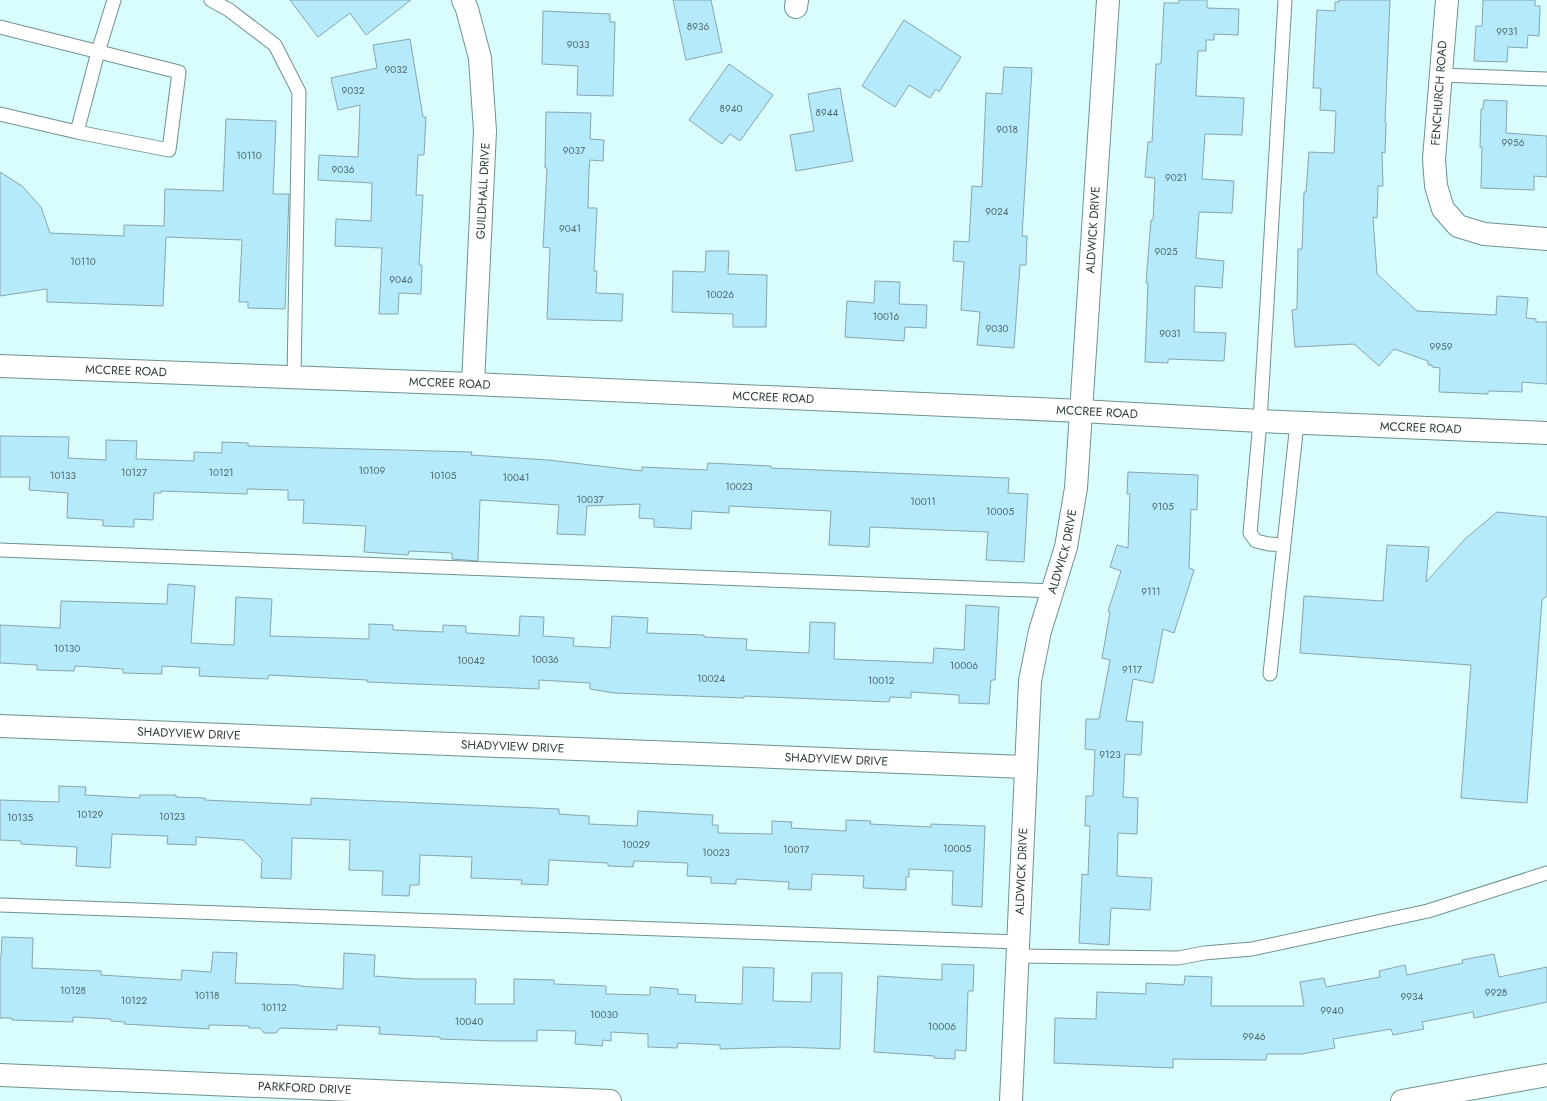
<svg xmlns="http://www.w3.org/2000/svg" width="1547" height="1101" viewBox="0 0 1547 1101" font-family="Jost,sans-serif">
<style>
.building{fill:#b4eafa;stroke:#86a5af}
.lines{fill:none;stroke-linecap:round;stroke-linejoin:round}
.service-casing{stroke:#6f9190;stroke-width:15}
.minor-casing{stroke:#6f9190;stroke-width:24}
.tertiary-casing{stroke:#6f9190;stroke-width:24}
.service{stroke:#fff;stroke-width:13}
.minor{stroke:#fff;stroke-width:22}
.tertiary{stroke:#fff;stroke-width:22}
.labels{text-anchor:middle;stroke-width:3;stroke-linejoin:round;paint-order:stroke}
.number-label{font-size:10px;fill:#50686c}
.street-label{font-size:12px;fill:#2e3d3c;stroke:#fff}
</style>
<rect width="100%" height="100%" fill="#d9fdfc"/>
<path class="building" d="M 290,0 L 411,0 L 366,35 L 350,13 L 318,37 Z
M 673,0 L 711,0 L 722,52 L 686,60 Z
M 1179,0 L 1207,0 L 1207,8 L 1239,9 L 1238,35 L 1214,34 L 1214,40 L 1206,40 L 1206,51 L 1198,51 L 1196,96 L 1244,98 L 1242,135 L 1205,134 L 1202,179 L 1234,181 L 1232,213 L 1199,212 L 1196,258 L 1224,261 L 1222,288 L 1195,286 L 1194,332 L 1226,333 L 1224,361 L 1168,359 L 1168,363 L 1145,362 L 1148,283 L 1146,283 L 1151,220 L 1153,220 L 1155,178 L 1145,177 L 1148,142 L 1152,142 L 1156,64 L 1161,64 L 1164,3 L 1179,3 Z
M 1339,0 L 1390,0 L 1385,122 L 1386,122 L 1385,153 L 1382,152 L 1383,186 L 1378,186 L 1377,218 L 1373,217 L 1377,274 L 1417,311 L 1496,315 L 1497,296 L 1528,298 L 1526,318 L 1536,319 L 1536,322 L 1547,322 L 1547,384 L 1522,382 L 1522,392 L 1488,391 L 1488,394 L 1439,392 L 1440,368 L 1432,367 L 1432,365 L 1428,365 L 1428,361 L 1394,349 L 1379,366 L 1354,344 L 1295,347 L 1292,310 L 1297,309 L 1298,249 L 1302,249 L 1304,192 L 1306,192 L 1309,152 L 1334,153 L 1336,111 L 1320,110 L 1321,88 L 1313,88 L 1317,10 L 1335,11 L 1335,2 L 1339,2 Z
M 1483,0 L 1535,0 L 1535,6 L 1540,6 L 1539,36 L 1528,35 L 1527,48 L 1508,47 L 1507,62 L 1474,61 L 1476,26 L 1482,26 Z
M 543,11 L 610,14 L 610,22 L 615,22 L 613,96 L 577,95 L 578,66 L 542,64 Z
M 904,20 L 961,57 L 939,92 L 936,89 L 930,98 L 909,85 L 895,107 L 862,86 Z
M 410,39 L 423,117 L 426,117 L 424,155 L 418,155 L 416,195 L 423,195 L 419,265 L 422,265 L 421,294 L 399,293 L 398,314 L 379,314 L 382,248 L 335,246 L 336,219 L 371,221 L 372,183 L 318,180 L 319,155 L 358,157 L 360,105 L 338,110 L 331,78 L 377,68 L 373,45 Z
M 729,64 L 773,95 L 740,141 L 730,134 L 722,144 L 689,120 Z
M 1004,67 L 1032,68 L 1022,236 L 1027,236 L 1026,265 L 1020,265 L 1014,348 L 977,345 L 980,312 L 961,310 L 964,262 L 953,261 L 954,241 L 969,242 L 972,186 L 982,187 L 986,93 L 1002,94 Z
M 840,88 L 853,161 L 796,171 L 790,135 L 814,131 L 808,94 Z
M 1484,100 L 1507,101 L 1506,133 L 1547,136 L 1547,177 L 1534,176 L 1534,190 L 1481,188 L 1482,147 L 1480,147 L 1481,109 L 1483,109 Z
M 546,112 L 591,113 L 590,139 L 604,140 L 603,161 L 590,160 L 589,170 L 588,208 L 597,208 L 594,271 L 597,271 L 596,293 L 623,294 L 622,321 L 547,319 L 550,248 L 543,247 L 547,168 L 545,168 Z
M 226,119 L 276,121 L 273,194 L 289,194 L 285,309 L 248,308 L 248,302 L 239,302 L 242,240 L 166,237 L 163,306 L 47,302 L 47,289 L 0,296 L 0,172 L 22,186 L 41,207 L 50,233 L 124,236 L 124,225 L 164,226 L 165,189 L 223,191 Z
M 706,251 L 729,251 L 728,274 L 767,275 L 766,327 L 733,327 L 733,314 L 672,312 L 673,271 L 705,272 Z
M 875,281 L 900,282 L 899,304 L 927,305 L 926,328 L 905,327 L 904,341 L 845,337 L 847,301 L 874,303 Z
M 0,436 L 69,437 L 68,458 L 106,460 L 106,440 L 137,441 L 136,459 L 194,461 L 194,452 L 222,453 L 222,442 L 248,443 L 248,446 L 472,452 L 471,455 L 548,460 L 642,471 L 642,467 L 707,470 L 708,463 L 771,466 L 771,468 L 1009,478 L 1008,493 L 1028,494 L 1024,562 L 986,560 L 988,532 L 870,527 L 869,547 L 829,545 L 831,511 L 729,506 L 729,513 L 692,511 L 691,529 L 654,527 L 654,519 L 639,518 L 640,504 L 587,506 L 585,535 L 557,534 L 559,505 L 480,500 L 478,561 L 452,559 L 452,553 L 409,551 L 408,555 L 364,552 L 366,526 L 303,523 L 304,500 L 288,500 L 288,490 L 247,489 L 247,494 L 161,491 L 161,493 L 154,493 L 153,520 L 134,519 L 134,527 L 103,526 L 103,520 L 67,518 L 68,493 L 29,490 L 30,477 L 0,477 Z
M 1128,472 L 1198,475 L 1197,510 L 1191,509 L 1189,568 L 1194,570 L 1174,633 L 1163,629 L 1153,683 L 1133,679 L 1126,721 L 1143,722 L 1141,755 L 1125,754 L 1123,797 L 1138,798 L 1137,834 L 1118,833 L 1117,876 L 1152,878 L 1150,910 L 1111,908 L 1109,945 L 1079,943 L 1082,874 L 1088,875 L 1090,826 L 1085,826 L 1086,796 L 1093,796 L 1095,750 L 1085,749 L 1086,719 L 1099,719 L 1110,660 L 1102,658 L 1110,612 L 1108,611 L 1121,571 L 1110,567 L 1117,545 L 1128,548 L 1130,494 L 1127,494 Z
M 1497,512 L 1547,517 L 1547,596 L 1542,600 L 1527,803 L 1461,798 L 1471,665 L 1300,653 L 1304,596 L 1383,601 L 1387,545 L 1429,547 L 1426,582 L 1465,539 Z
M 168,584 L 195,586 L 191,643 L 234,645 L 236,597 L 272,599 L 270,636 L 369,639 L 369,624 L 393,625 L 393,630 L 443,632 L 443,625 L 466,626 L 466,633 L 519,636 L 520,616 L 544,617 L 543,636 L 574,638 L 573,646 L 610,648 L 612,616 L 648,618 L 647,633 L 704,635 L 704,637 L 747,639 L 746,650 L 809,653 L 810,622 L 835,623 L 834,659 L 933,663 L 934,648 L 964,650 L 966,605 L 999,607 L 995,680 L 991,680 L 989,704 L 959,703 L 959,695 L 911,692 L 911,698 L 890,697 L 889,702 L 744,696 L 744,698 L 614,693 L 590,689 L 590,683 L 539,680 L 539,689 L 367,682 L 367,680 L 269,675 L 268,679 L 199,676 L 200,668 L 162,666 L 162,674 L 123,673 L 123,669 L 75,666 L 74,671 L 37,670 L 37,665 L 0,663 L 0,625 L 60,628 L 61,601 L 167,604 Z
M 59,786 L 86,787 L 85,795 L 140,798 L 140,795 L 176,795 L 176,797 L 205,798 L 205,800 L 311,805 L 311,798 L 559,809 L 559,814 L 589,816 L 589,824 L 637,826 L 638,811 L 713,815 L 712,825 L 718,825 L 718,833 L 772,834 L 772,821 L 792,822 L 791,828 L 846,831 L 846,820 L 871,821 L 870,824 L 931,827 L 931,824 L 985,826 L 982,907 L 952,905 L 953,871 L 909,869 L 909,877 L 906,877 L 906,890 L 863,888 L 864,876 L 812,874 L 811,890 L 788,889 L 789,882 L 736,879 L 736,884 L 711,883 L 711,877 L 687,876 L 688,863 L 634,861 L 633,867 L 608,866 L 608,863 L 549,860 L 548,885 L 521,884 L 522,880 L 471,878 L 472,857 L 420,855 L 419,885 L 410,885 L 409,896 L 382,895 L 383,871 L 349,870 L 350,840 L 292,838 L 291,879 L 261,878 L 262,859 L 243,840 L 196,837 L 196,845 L 167,844 L 168,836 L 112,834 L 110,868 L 76,866 L 77,847 L 21,844 L 21,841 L 0,840 L 0,800 L 59,802 Z
M 2,937 L 33,938 L 32,968 L 101,971 L 101,975 L 181,980 L 182,970 L 211,972 L 213,952 L 237,953 L 235,983 L 299,985 L 299,986 L 343,989 L 344,953 L 375,955 L 374,976 L 415,979 L 476,979 L 475,1004 L 514,1004 L 514,979 L 554,980 L 554,984 L 606,986 L 606,994 L 650,995 L 650,987 L 678,989 L 678,994 L 696,995 L 695,1002 L 742,1004 L 743,967 L 774,968 L 773,1001 L 811,1002 L 812,973 L 842,973 L 840,1049 L 784,1047 L 720,1049 L 720,1045 L 678,1043 L 677,1048 L 648,1047 L 648,1034 L 611,1032 L 611,1041 L 603,1040 L 602,1046 L 575,1044 L 576,1031 L 537,1030 L 537,1041 L 496,1041 L 440,1039 L 440,1037 L 379,1034 L 380,1027 L 337,1025 L 337,1030 L 280,1028 L 276,1033 L 264,1033 L 260,1028 L 249,1028 L 249,1026 L 209,1025 L 209,1029 L 124,1024 L 125,1022 L 111,1021 L 111,1019 L 73,1017 L 73,1022 L 12,1020 L 12,1018 L 0,1018 L 0,958 L 1,958 Z
M 1494,954 L 1499,977 L 1547,967 L 1547,1002 L 1474,1018 L 1473,1012 L 1422,1022 L 1424,1029 L 1393,1035 L 1391,1029 L 1333,1039 L 1335,1048 L 1302,1054 L 1267,1054 L 1266,1060 L 1173,1059 L 1173,1068 L 1054,1063 L 1055,1018 L 1096,1019 L 1097,992 L 1146,994 L 1146,983 L 1184,985 L 1185,976 L 1212,977 L 1211,1006 L 1304,1006 L 1300,982 L 1324,978 L 1326,987 L 1380,977 L 1379,971 L 1405,965 L 1407,975 L 1463,963 L 1462,960 Z
M 942,964 L 974,965 L 973,991 L 968,991 L 966,1051 L 955,1050 L 955,1059 L 934,1058 L 934,1056 L 874,1052 L 878,976 L 942,980 Z"/>
<g class="lines">
<defs>
<path id="service" d="M 211,0 L 229,10 L 275,45 L 299,92 L 294,377
M 0,27 L 179,72 L 169,150 L 77,132 L 0,114
M 1441,75 L 1547,79
M 77,132 L 98,52 L 114,0
M 1284,545 L 1269,544 L 1256,541 L 1250,533 L 1260,421 L 1285,0
M 0,550 L 1053,591
M 1270,674 L 1297,423
M 0,905 L 1018,942
M 1017,956 L 1178,958 L 1204,953 L 1252,949 L 1428,911 L 1547,873"/>
<g id="minor">
<path d="M 463,0 L 467,9 L 480,58 L 485,131 L 473,384"/>
<path d="M 1447,0 L 1434,159 L 1436,186 L 1443,209 L 1458,226 L 1484,234 L 1547,239"/>
<path d="M 796,7 L 797,0"/>
<path id="s1" d="M 0,726 L 1026,767"/>
<path id="s2" d="M 0,1075 L 610,1101"/>
<path id="s3" d="M 1011,1101 L 1030,681 L 1040,631 L 1066,547 L 1076,488 L 1108,0"/>
<path d="M 1402,1101 L 1547,1075"/>
</g>
<g id="tertiary">
<path id="s4" d="M 0,366 L 473,384 L 1081,411 L 1260,421 L 1547,433"/>
</g>
</defs>
<use href="#service" class="service-casing"/>
<use href="#minor" class="minor-casing"/>
<use href="#tertiary" class="tertiary-casing"/>
<use href="#service" class="service"/>
<use href="#minor" class="minor"/>
<use href="#tertiary" class="tertiary"/>
</g>
<g class="labels">
<g class="number-label">
<text x="698" y="30">8936</text>
<text x="1507" y="35">9931</text>
<text x="578" y="48">9033</text>
<text x="396" y="73">9032</text>
<text x="353" y="94">9032</text>
<text x="731" y="112">8940</text>
<text x="827" y="116">8944</text>
<text x="1007" y="133">9018</text>
<text x="1513" y="146">9956</text>
<text x="574" y="154">9037</text>
<text x="249" y="159">10110</text>
<text x="343" y="173">9036</text>
<text x="1176" y="181">9021</text>
<text x="997" y="215">9024</text>
<text x="570" y="232">9041</text>
<text x="1166" y="255">9025</text>
<text x="83" y="265">10110</text>
<text x="401" y="283">9046</text>
<text x="720" y="298">10026</text>
<text x="886" y="320">10016</text>
<text x="997" y="332">9030</text>
<text x="1170" y="337">9031</text>
<text x="1441" y="350">9959</text>
<text x="372" y="474">10109</text>
<text x="134" y="476">10127</text>
<text x="221" y="476">10121</text>
<text x="63" y="479">10133</text>
<text x="443" y="479">10105</text>
<text x="516" y="481">10041</text>
<text x="739" y="490">10023</text>
<text x="590" y="503">10037</text>
<text x="923" y="505">10011</text>
<text x="1163" y="510">9105</text>
<text x="1000" y="515">10005</text>
<text x="1151" y="595">9111</text>
<text x="67" y="652">10130</text>
<text x="545" y="663">10036</text>
<text x="471" y="664">10042</text>
<text x="964" y="669">10006</text>
<text x="1132" y="673">9117</text>
<text x="711" y="682">10024</text>
<text x="881" y="684">10012</text>
<text x="1110" y="758">9123</text>
<text x="90" y="818">10129</text>
<text x="172" y="820">10123</text>
<text x="20" y="821">10135</text>
<text x="636" y="848">10029</text>
<text x="957" y="852">10005</text>
<text x="796" y="853">10017</text>
<text x="716" y="856">10023</text>
<text x="73" y="994">10128</text>
<text x="1496" y="996">9928</text>
<text x="207" y="999">10118</text>
<text x="1412" y="1000">9934</text>
<text x="134" y="1004">10122</text>
<text x="274" y="1011">10112</text>
<text x="1332" y="1014">9940</text>
<text x="604" y="1018">10030</text>
<text x="469" y="1025">10040</text>
<text x="942" y="1030">10006</text>
<text x="1254" y="1040">9946</text>
</g>
<g class="street-label">
<text transform="translate(1439 93) rotate(-86)" y="4">FENCHURCH ROAD</text>
<text transform="translate(483 191) rotate(-87)" y="4">GUILDHALL DRIVE</text>
<text dy="4" stroke="none"><textPath href="#s3" startOffset="878">ALDWICK DRIVE</textPath></text>
<text dy="4" stroke="none"><textPath href="#s4" startOffset="126">MCCREE ROAD</textPath></text>
<text dy="4" stroke="none"><textPath href="#s4" startOffset="450">MCCREE ROAD</textPath></text>
<text dy="4" stroke="none"><textPath href="#s4" startOffset="774">MCCREE ROAD</textPath></text>
<text dy="4" stroke="none"><textPath href="#s4" startOffset="1098">MCCREE ROAD</textPath></text>
<text dy="4" stroke="none"><textPath href="#s4" startOffset="1422">MCCREE ROAD</textPath></text>
<text dy="4" stroke="none"><textPath href="#s3" startOffset="554">ALDWICK DRIVE</textPath></text>
<text dy="4" stroke="none"><textPath href="#s1" startOffset="189">SHADYVIEW DRIVE</textPath></text>
<text dy="4" stroke="none"><textPath href="#s1" startOffset="513">SHADYVIEW DRIVE</textPath></text>
<text dy="4" stroke="none"><textPath href="#s1" startOffset="837">SHADYVIEW DRIVE</textPath></text>
<text dy="4" stroke="none"><textPath href="#s3" startOffset="230">ALDWICK DRIVE</textPath></text>
<text dy="4" stroke="none"><textPath href="#s2" startOffset="305">PARKFORD DRIVE</textPath></text>
</g>
</g>
</svg>
